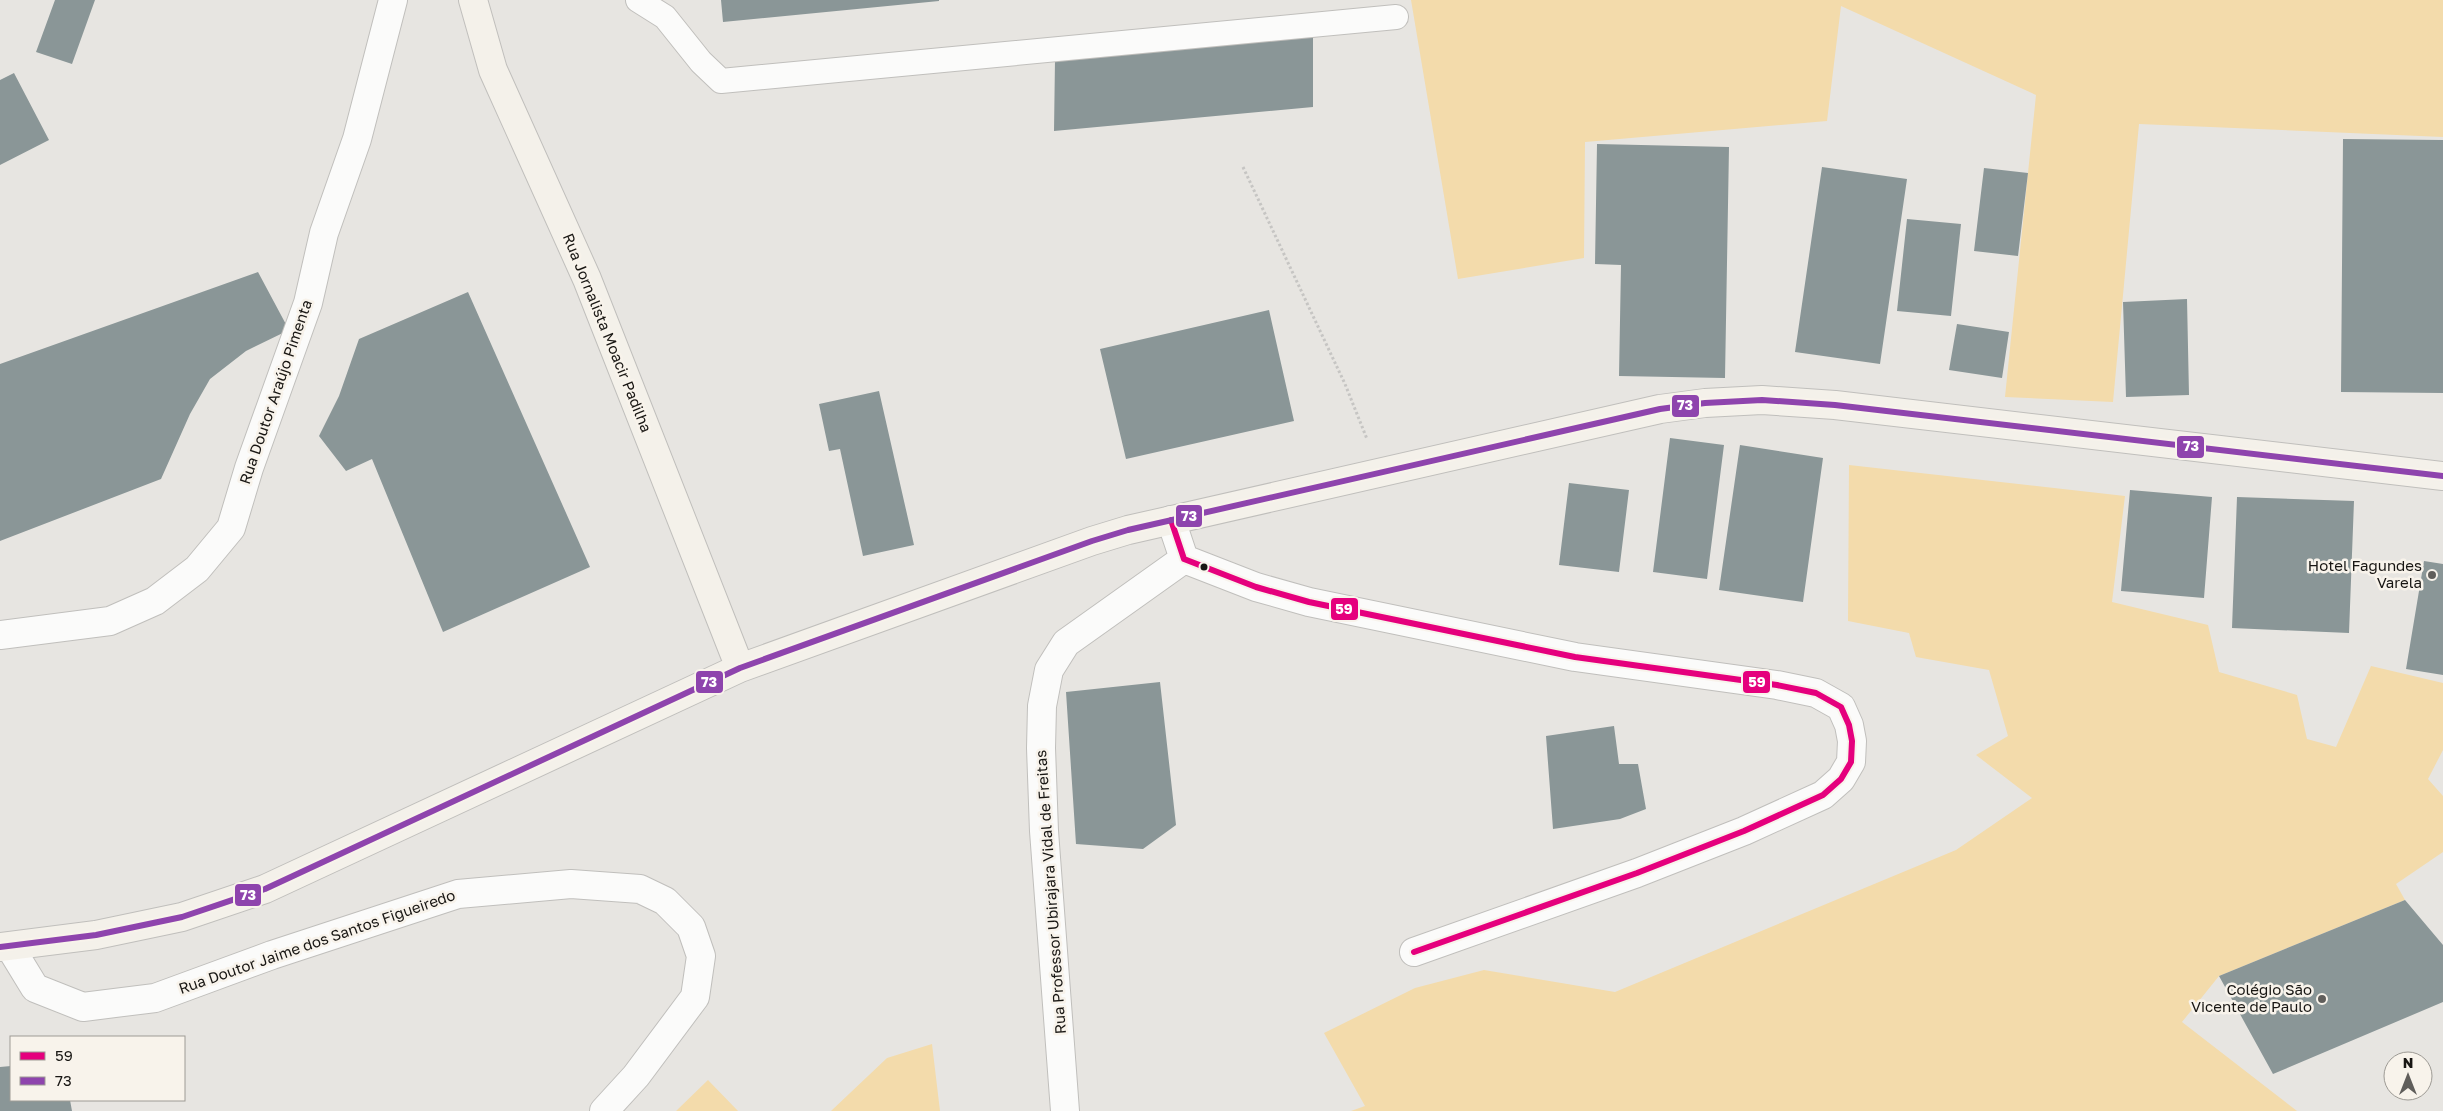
<svg xmlns="http://www.w3.org/2000/svg" width="2443" height="1111" viewBox="0 0 2443 1111" font-family="'Golos Text',sans-serif">
<style>
.green{fill:#f3dbab}
.building{fill:#8a9697}
.lines{fill:none;stroke-linecap:round;stroke-linejoin:round}
.lane-casing{stroke:#c0bfbc;stroke-width:26}
.street-casing{stroke:#c0bfbc;stroke-width:30}
.secondary-casing{stroke:#c0bfbc;stroke-width:30}
.path{stroke:#c6c5c3;stroke-width:3;stroke-dasharray:2.5 2.5;stroke-linecap:butt}
.lane{stroke:#fbfbfa;stroke-width:24}
.street{stroke:#fbfbfa;stroke-width:28}
.secondary{stroke:#f4f1ea;stroke-width:28}
.bus-1-casing{stroke:#f8f3eb;stroke-width:10}
.bus-2-casing{stroke:#f8f3eb;stroke-width:10}
.bus-1{stroke:#e5007d;stroke-width:6}
.bus-2{stroke:#8e44ad;stroke-width:6}
.bus-dot{fill:#181613;stroke:#f8f3eb;stroke-width:2}
.poi-dot{fill:#605e5b;stroke:#f8f3eb;stroke-width:2}
.labels{text-anchor:middle;stroke-width:5;stroke-linejoin:round;paint-order:stroke}
.street-label{font-size:15px;fill:#181613;stroke:#f8f3eb}
.poi-label{font-size:15px;fill:#181613;stroke:#f8f3eb;text-anchor:end}
.line-badge{stroke:#f8f3eb;stroke-width:2}
.badge-label{font-size:14px;text-anchor:middle;font-weight:bold;fill:#fff}
</style>
<rect width="100%" height="100%" fill="#e7e5e1"/>
<path class="green" d="M 1411,0 L 2443,0 L 2443,137 L 2139,124 L 2113,402 L 2005,397 L 2036,95 L 1841,6 L 1827,121 L 1585,142 L 1584,258 L 1458,279 Z
M 1849,465 L 2125,496 L 2112,602 L 2208,625 L 2219,672 L 2297,695 L 2307,739 L 2336,747 L 2371,666 L 2443,683 L 2443,750 L 2428,779 L 2443,796 L 2443,852 L 2396,884 L 2405,900 L 2219,976 L 2182,1022 L 2297,1111 L 1351,1111 L 1365,1106 L 1324,1033 L 1415,988 L 1484,970 L 1615,992 L 1956,850 L 2032,798 L 1976,755 L 2008,736 L 1989,670 L 1916,657 L 1909,633 L 1848,621 Z
M 932,1044 L 940,1111 L 831,1111 L 887,1058 Z
M 708,1080 L 738,1111 L 676,1111 Z"/>
<path class="building" d="M 55,0 L 95,0 L 72,64 L 36,52 Z
M 721,0 L 939,0 L 939,1 L 723,22 Z
M 1313,35 L 1313,107 L 1054,131 L 1055,60 Z
M 14,73 L 49,140 L 0,165 L 0,80 Z
M 2343,139 L 2443,140 L 2443,393 L 2341,392 Z
M 1597,144 L 1729,147 L 1725,378 L 1619,376 L 1621,265 L 1595,264 Z
M 1822,167 L 1907,179 L 1880,364 L 1795,352 Z
M 1984,168 L 2028,173 L 2018,256 L 1974,251 Z
M 1907,219 L 1961,224 L 1951,316 L 1897,311 Z
M 258,272 L 289,330 L 246,351 L 210,379 L 190,414 L 161,479 L 0,541 L 0,364 Z
M 468,292 L 590,567 L 443,632 L 372,459 L 346,471 L 319,436 L 339,396 L 359,339 Z
M 2187,299 L 2189,395 L 2126,397 L 2123,302 Z
M 1269,310 L 1294,421 L 1126,459 L 1100,349 Z
M 1957,324 L 2009,332 L 2002,378 L 1949,370 Z
M 879,391 L 914,545 L 863,556 L 840,449 L 829,451 L 819,404 Z
M 1670,438 L 1724,445 L 1707,579 L 1653,572 Z
M 1740,445 L 1823,458 L 1803,602 L 1719,590 Z
M 1569,483 L 1629,490 L 1619,572 L 1559,565 Z
M 2130,490 L 2212,497 L 2204,598 L 2121,591 Z
M 2237,497 L 2354,501 L 2349,633 L 2232,628 Z
M 2424,561 L 2443,564 L 2443,675 L 2406,669 Z
M 1160,682 L 1176,825 L 1143,849 L 1076,844 L 1066,692 Z
M 1614,726 L 1619,764 L 1638,764 L 1646,809 L 1620,819 L 1553,829 L 1546,736 Z
M 2405,900 L 2443,945 L 2443,1002 L 2273,1074 L 2219,976 Z
M 11,1066 L 11,1100 L 70,1100 L 72,1111 L 0,1111 L 0,1067 Z"/>
<g class="lines">
<defs>
<path id="lane" d="M 638,0 L 665,17 L 701,62 L 721,81 L 1396,17"/>
<path id="street" d="M 1171,520 L 1184,559 L 1256,587 L 1309,602 L 1575,657 L 1777,685 L 1816,693 L 1841,707 L 1849,725 L 1852,741 L 1851,762 L 1841,779 L 1823,795 L 1744,831 L 1637,873 L 1414,952
M 0,635 L 110,621 L 155,601 L 197,569 L 231,528 L 249,468 L 308,303 L 324,233 L 357,139 L 393,0
M 10,947 L 35,988 L 83,1007 L 155,998 L 272,955 L 458,894 L 571,884 L 640,889 L 665,901 L 691,927 L 701,956 L 695,997 L 636,1076 L 604,1111
M 1065,1111 L 1044,831 L 1041,748 L 1042,706 L 1049,670 L 1066,643 L 1184,559"/>
<path id="secondary" d="M 473,0 L 493,70 L 587,279 L 740,668
M 0,947 L 96,935 L 182,917 L 265,889 L 740,668 L 1092,541 L 1128,530 L 1660,409 L 1705,403 L 1762,400 L 1835,405 L 2443,476"/>
</defs>
<use href="#lane" class="lane-casing"/>
<use href="#street" class="street-casing"/>
<use href="#secondary" class="secondary-casing"/>
<path class="path" d="M 1243,167 L 1345,384 L 1367,439"/>
<use href="#lane" class="lane"/>
<use href="#street" class="street"/>
<use href="#secondary" class="secondary"/>
<defs>
<path id="bus-1" d="M 1171,520 L 1184,559 L 1256,587 L 1309,602 L 1575,657 L 1777,685 L 1816,693 L 1841,707 L 1849,725 L 1852,741 L 1851,762 L 1841,779 L 1823,795 L 1744,831 L 1637,873 L 1414,952"/>
<path id="bus-2" d="M 0,947 L 96,935 L 182,917 L 265,889 L 740,668 L 1092,541 L 1128,530 L 1660,409 L 1705,403 L 1762,400 L 1835,405 L 2443,476"/>
</defs>
<use href="#bus-1" class="bus-1-casing"/>
<use href="#bus-2" class="bus-2-casing"/>
<use href="#bus-1" class="bus-1"/>
<use href="#bus-2" class="bus-2"/>
</g>
<circle class="bus-dot" cx="1204" cy="567" r="4.5"/>
<g class="poi-dot">
<circle cx="2432" cy="575" r="5"/>
<circle cx="2322" cy="999" r="5"/>
</g>
<g class="labels">
<g class="street-label">
<text transform="translate(607 333) rotate(68)" y="5">Rua Jornalista Moacir Padilha</text>
<text transform="translate(276 392) rotate(-71)" y="5">Rua Doutor Araújo Pimenta</text>
<text transform="translate(1051 892) rotate(-94)" y="5">Rua Professor Ubirajara Vidal de Freitas</text>
<text transform="translate(317 942) rotate(-19)" y="5">Rua Doutor Jaime dos Santos Figueiredo</text>
</g>
<g class="poi-label">
<text x="2422" y="571">Hotel Fagundes<tspan x="2422" dy="17">Varela</tspan></text>
<text x="2312" y="995">Colégio São<tspan x="2312" dy="17">Vicente de Paulo</tspan></text>
</g>
</g>
<g class="line-badge">
<rect x="1671" y="394" width="29" height="24" rx="5" fill="#8e44ad"/>
<rect x="2176" y="435" width="29" height="24" rx="5" fill="#8e44ad"/>
<rect x="1175" y="504" width="28" height="24" rx="5" fill="#8e44ad"/>
<rect x="1330" y="597" width="29" height="24" rx="5" fill="#e5007d"/>
<rect x="1742" y="670" width="29" height="24" rx="5" fill="#e5007d"/>
<rect x="695" y="670" width="29" height="24" rx="5" fill="#8e44ad"/>
<rect x="234" y="883" width="28" height="24" rx="5" fill="#8e44ad"/>
</g>
<g class="badge-label">
<text x="1685" y="410">73</text>
<text x="2191" y="451">73</text>
<text x="1189" y="521">73</text>
<text x="1344" y="614">59</text>
<text x="1757" y="687">59</text>
<text x="709" y="687">73</text>
<text x="248" y="900">73</text>
</g>
<rect x="10" y="1036" width="175" height="65" fill="#f8f3eb" stroke="#9e9b95"/>
<rect x="20" y="1052" width="25" height="8" fill="#e5007d" stroke="#9e9b95"/>
<text x="55" y="1061" font-size="15" fill="#181613">59</text>
<rect x="20" y="1077" width="25" height="8" fill="#8e44ad" stroke="#9e9b95"/>
<text x="55" y="1086" font-size="15" fill="#181613">73</text>
<g transform="translate(2408 1076)"><circle r="24" fill="#f8f3eb" stroke="#9e9b95"/>
<path d="M0-4L9 19L0 12L-9 19Z" fill="#605e5b"/>
<text y="-8" font-size="14" font-weight="bold" text-anchor="middle" fill="#181613">N</text>
</g>
</svg>
